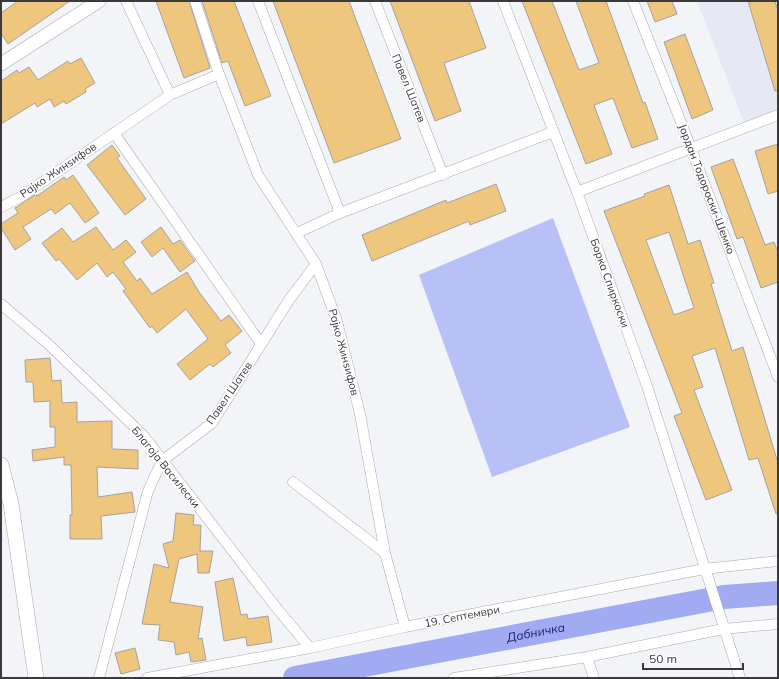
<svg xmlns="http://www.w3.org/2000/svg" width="779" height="679" viewBox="0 0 779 679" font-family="Mulish,sans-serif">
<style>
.built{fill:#e6e8f3}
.green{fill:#b7c0f7}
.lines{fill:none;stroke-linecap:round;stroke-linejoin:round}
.river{stroke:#a0abf1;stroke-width:24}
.building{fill:#efc67e;stroke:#a4a29f;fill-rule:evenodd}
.minor-casing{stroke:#a9aaae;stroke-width:11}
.tertiary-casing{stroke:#a9aaae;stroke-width:14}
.secondary-casing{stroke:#a9aaae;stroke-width:16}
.minor{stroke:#fff;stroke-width:10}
.tertiary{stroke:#fff;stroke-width:13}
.secondary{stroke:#fff;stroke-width:15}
.labels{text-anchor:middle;stroke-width:3.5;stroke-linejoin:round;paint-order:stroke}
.street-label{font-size:11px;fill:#3a3a3c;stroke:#fff}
.water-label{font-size:12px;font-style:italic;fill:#1f1969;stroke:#fff}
</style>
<rect width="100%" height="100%" fill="#f3f4f8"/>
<path class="built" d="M 697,1 L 778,1 L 778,115 L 746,128 Z"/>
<path class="green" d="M 553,218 L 630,427 L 492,477 L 419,275 Z"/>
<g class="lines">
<path class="river" id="s1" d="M 295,678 L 724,597 L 778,593"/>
</g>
<path class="building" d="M 18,1 L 70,1 L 8,44 L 1,33 L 1,13 Z
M 156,1 L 189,1 L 210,68 L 184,78 Z
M 202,1 L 234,1 L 271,96 L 245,106 L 228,61 L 222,63 Z
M 273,1 L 349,1 L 401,139 L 334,163 Z
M 390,1 L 469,1 L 486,48 L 444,63 L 461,111 L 435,121 Z
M 522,1 L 552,1 L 579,70 L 599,63 L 576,1 L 606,1 L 643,103 L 645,102 L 658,139 L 632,148 L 613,98 L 594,105 L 612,154 L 586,164 Z
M 647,1 L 672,1 L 677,14 L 655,22 Z
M 748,1 L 775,1 L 778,11 L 778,91 L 775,91 Z
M 685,34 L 713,110 L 692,119 L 664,42 Z
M 81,58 L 95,83 L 85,89 L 86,92 L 66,104 L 64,101 L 54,107 L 50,99 L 37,107 L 35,103 L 1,124 L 1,81 L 17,70 L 19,73 L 29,67 L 38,80 L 68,61 L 70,64 Z
M 778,144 L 778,191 L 768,194 L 755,151 Z
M 112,145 L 120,156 L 117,158 L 146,199 L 125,215 L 87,165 Z
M 733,159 L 765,245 L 774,242 L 778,252 L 778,282 L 761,288 L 743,237 L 737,239 L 711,167 Z
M 73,175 L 99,213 L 85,223 L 70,203 L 55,214 L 51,209 L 23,227 L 31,239 L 15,250 L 1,228 L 1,224 L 18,213 L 15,208 L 36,194 L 37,196 L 64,177 L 66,180 Z
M 496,184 L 506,211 L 470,225 L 469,221 L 372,261 L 362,235 L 446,200 L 447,203 Z
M 669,185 L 688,244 L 700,240 L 714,283 L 711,284 L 732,351 L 743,347 L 778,463 L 778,513 L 776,514 L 758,458 L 749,460 L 715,348 L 692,356 L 703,387 L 694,390 L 732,490 L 706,500 L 674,416 L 682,413 L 604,211 L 645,196 L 644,194 ZM 669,232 L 694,308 L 674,315 L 646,240 Z
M 96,227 L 113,250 L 126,240 L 136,252 L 123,262 L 137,281 L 140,278 L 152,294 L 187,272 L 199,292 L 221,321 L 229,315 L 242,331 L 225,345 L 231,353 L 213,367 L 210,364 L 190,380 L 177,364 L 208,339 L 186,309 L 157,333 L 152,326 L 150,328 L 123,291 L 126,289 L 113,272 L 107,277 L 97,263 L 77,280 L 59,259 L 56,261 L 42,243 L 62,228 L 73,242 Z
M 161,227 L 173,244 L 180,240 L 195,261 L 180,272 L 163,248 L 152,257 L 141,242 Z
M 50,358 L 52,381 L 61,380 L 62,403 L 77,402 L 77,422 L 112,421 L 112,449 L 138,450 L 138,469 L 97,467 L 98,497 L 132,492 L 135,512 L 101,516 L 102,539 L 70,539 L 70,515 L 72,515 L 71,465 L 64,465 L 64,457 L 33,461 L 32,450 L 55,447 L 55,427 L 50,427 L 50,401 L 34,402 L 33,382 L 26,382 L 25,360 Z
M 176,513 L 194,515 L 193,525 L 201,525 L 200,551 L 213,551 L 209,573 L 198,573 L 197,554 L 179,559 L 170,602 L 203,607 L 198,639 L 202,638 L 206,660 L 191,662 L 189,652 L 176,655 L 174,642 L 158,640 L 160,625 L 142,624 L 154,564 L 169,568 L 163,544 L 173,541 Z
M 233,578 L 241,615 L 247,614 L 248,619 L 268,616 L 272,642 L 247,646 L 246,637 L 224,641 L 215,582 Z
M 135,648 L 140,669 L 121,674 L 115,653 Z"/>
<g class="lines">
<defs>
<path id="minor" d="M 126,1 L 170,95
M 195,1 L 219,74 L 258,175 L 316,264 L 337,321 L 360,414 L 385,553 L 405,627
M 258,1 L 340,213
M 375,1 L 443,175
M 503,1 L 577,192 L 647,386 L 740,678
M 633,1 L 679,117 L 778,377
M 114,133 L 261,344
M 577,192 L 778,115
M 1,207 L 22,196 L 170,95 L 219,74
M 297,233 L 340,213 L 553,132
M 1,304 L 47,343 L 143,435 L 275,606 L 310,648
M 293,482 L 385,553
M 587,657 L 594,678
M 99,678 L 148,491 L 162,461 L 212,423 L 289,300 L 316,264
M 147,678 L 310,648 L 405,627 L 704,569 L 778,561
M 454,678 L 587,657 L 723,629 L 778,624"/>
<path id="tertiary" d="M 1,64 L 99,1"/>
<path id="secondary" d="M 1,465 L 11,504 L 36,678"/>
</defs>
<use href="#minor" class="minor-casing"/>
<use href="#tertiary" class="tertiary-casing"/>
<use href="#secondary" class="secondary-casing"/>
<use href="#minor" class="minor"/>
<use href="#tertiary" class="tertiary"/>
<use href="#secondary" class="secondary"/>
</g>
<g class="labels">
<g class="street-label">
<text transform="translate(409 88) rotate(68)" y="4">Павел Шатев</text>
<text transform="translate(58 170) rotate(-34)" y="4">Рајко Жинѕифов</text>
<text transform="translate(707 189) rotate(69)" y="4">Јордан Тодороски-Шемко</text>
<text transform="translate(610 283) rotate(70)" y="4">Борка Спиркоски</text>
<text transform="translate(344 352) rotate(75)" y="4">Рајко Жинѕифов</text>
<text transform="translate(229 393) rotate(-56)" y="4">Павел Шатев</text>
<text transform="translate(166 467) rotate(51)" y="4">Благоја Василески</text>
<text transform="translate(462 616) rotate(-11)" y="4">19. Септември</text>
</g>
<g class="water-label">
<text dy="4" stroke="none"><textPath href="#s1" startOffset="245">Дабничка</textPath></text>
</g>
</g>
<rect width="779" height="679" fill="none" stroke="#3a3a3c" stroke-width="4"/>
<path d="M643 663v6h100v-6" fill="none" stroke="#3a3a3c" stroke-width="2"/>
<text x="649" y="663" font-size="12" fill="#3a3a3c" stroke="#ffffff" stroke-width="3" paint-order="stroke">50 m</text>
</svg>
